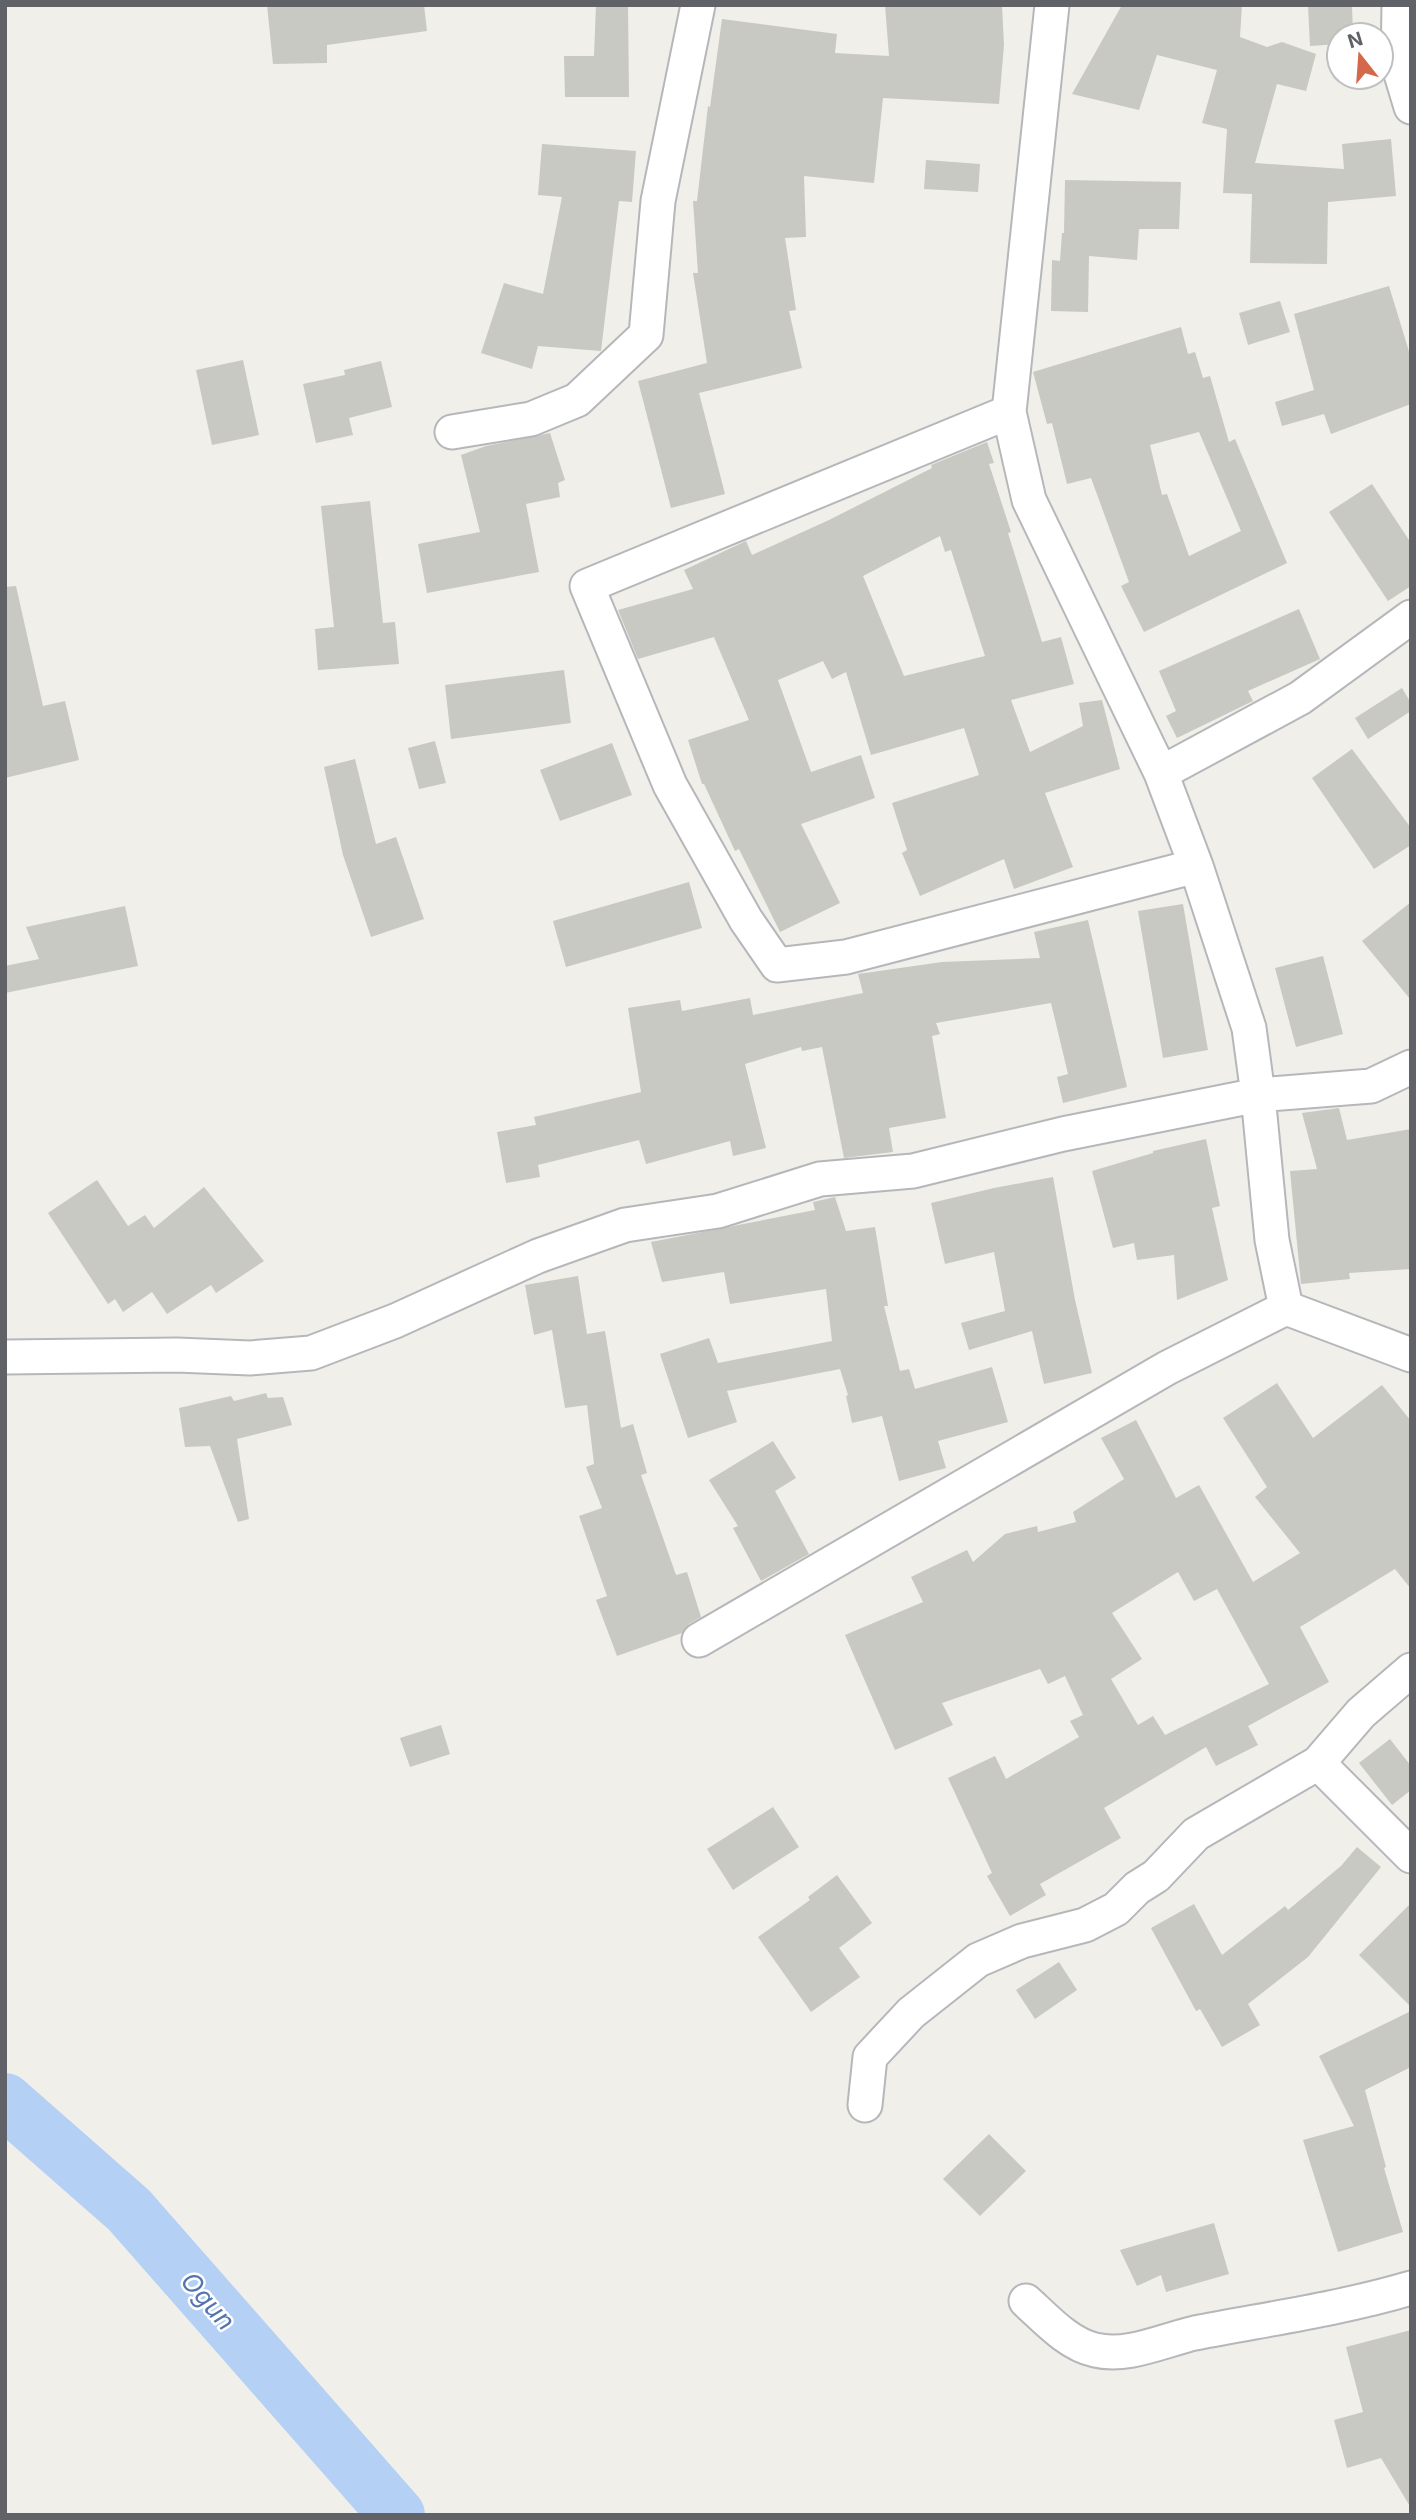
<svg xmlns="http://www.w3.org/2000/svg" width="1416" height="2520" viewBox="0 0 1416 2520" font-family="Inter,sans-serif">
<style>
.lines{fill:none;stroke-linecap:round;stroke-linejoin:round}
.river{stroke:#b4d0f4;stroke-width:56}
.building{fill:#c8c9c3;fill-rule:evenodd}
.street-casing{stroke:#b6b7bb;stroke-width:37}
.street{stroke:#fff;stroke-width:33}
.labels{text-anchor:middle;stroke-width:5;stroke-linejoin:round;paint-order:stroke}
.water-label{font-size:26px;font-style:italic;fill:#5575ae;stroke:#fff}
</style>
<rect width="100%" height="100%" fill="#f0efe9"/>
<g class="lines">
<path class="river" d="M 5,2101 L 129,2210 L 397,2515"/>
</g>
<path class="building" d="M 267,5 L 424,5 L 427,31 L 327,45 L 327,63 L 273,64 Z
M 596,5 L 628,5 L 629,97 L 565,97 L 564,56 L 594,56 Z
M 885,5 L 1002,5 L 1004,45 L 999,104 L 883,98 L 874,183 L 804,176 L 806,237 L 785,238 L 796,310 L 789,311 L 802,368 L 699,393 L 725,494 L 671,508 L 638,381 L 707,363 L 693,273 L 698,273 L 693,201 L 697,201 L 708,106 L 710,107 L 722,19 L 837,34 L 835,53 L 889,56 Z
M 1122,5 L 1242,5 L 1240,37 L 1267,47 L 1282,42 L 1316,54 L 1306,91 L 1277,84 L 1255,163 L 1344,169 L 1342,144 L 1391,139 L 1396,196 L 1328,202 L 1327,264 L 1250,263 L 1252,194 L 1223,193 L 1227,129 L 1202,123 L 1217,70 L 1157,55 L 1139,110 L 1072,94 Z
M 1308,5 L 1352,5 L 1353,35 L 1339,35 L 1339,44 L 1310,46 Z
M 542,144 L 636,151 L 632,202 L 619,201 L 601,351 L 538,346 L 532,369 L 481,353 L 504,283 L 543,294 L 562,197 L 538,195 Z
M 926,160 L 980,164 L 978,192 L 924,189 Z
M 1065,180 L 1181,182 L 1179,229 L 1139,229 L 1137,260 L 1089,256 L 1088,312 L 1051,311 L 1052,260 L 1060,261 L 1062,233 L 1064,233 Z
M 1389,286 L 1411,358 L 1411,404 L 1331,434 L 1324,414 L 1282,426 L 1275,402 L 1314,390 L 1294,314 Z
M 1280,301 L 1290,332 L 1248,345 L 1239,313 Z
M 1181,327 L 1188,354 L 1195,352 L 1203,378 L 1210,376 L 1229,442 L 1235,439 L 1287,563 L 1144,632 L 1121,586 L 1129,582 L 1091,478 L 1067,484 L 1052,423 L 1047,424 L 1033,372 ZM 1199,432 L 1241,531 L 1189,556 L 1167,494 L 1162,495 L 1150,445 Z
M 243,360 L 259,435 L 212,445 L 196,370 Z
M 381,361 L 392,407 L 349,418 L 353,435 L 316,443 L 303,384 L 345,375 L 344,370 Z
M 550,433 L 565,480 L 558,483 L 560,497 L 526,504 L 539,572 L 427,593 L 418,544 L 480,532 L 461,455 L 486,446 Z
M 987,442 L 994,463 L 989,464 L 1011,532 L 1008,533 L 1042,642 L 1061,637 L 1074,684 L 1011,700 L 1030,752 L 1083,726 L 1079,703 L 1102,700 L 1120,769 L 1045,793 L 1073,867 L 1014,889 L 1004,859 L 920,896 L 902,853 L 907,850 L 892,803 L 979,775 L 964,728 L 871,755 L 846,672 L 832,679 L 823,661 L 778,680 L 811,772 L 861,755 L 875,798 L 801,824 L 840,903 L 780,932 L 739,849 L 735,851 L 704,784 L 702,784 L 688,740 L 749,720 L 714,637 L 638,659 L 618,610 L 693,589 L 684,570 L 746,541 L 752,555 L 829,520 L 932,468 L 931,465 ZM 940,536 L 945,552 L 951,550 L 985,656 L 904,676 L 863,576 Z
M 1372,484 L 1411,543 L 1411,586 L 1388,601 L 1329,512 Z
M 370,501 L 383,623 L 395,622 L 399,664 L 318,670 L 315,629 L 334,627 L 321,506 Z
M 16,586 L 43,706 L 65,701 L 79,760 L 5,778 L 5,587 Z
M 1299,609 L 1320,659 L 1248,691 L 1253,701 L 1177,738 L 1166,716 L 1176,711 L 1159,671 Z
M 564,670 L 571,723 L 451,739 L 445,685 Z
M 1402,688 L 1411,703 L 1411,711 L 1368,739 L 1355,718 Z
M 435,741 L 446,783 L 419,789 L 408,748 Z
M 612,743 L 632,795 L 560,821 L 540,770 Z
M 1352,749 L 1411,828 L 1411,845 L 1374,869 L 1312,778 Z
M 355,759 L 376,844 L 396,837 L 424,919 L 371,937 L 343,855 L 324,767 Z
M 689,882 L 702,928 L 566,967 L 553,921 Z
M 1411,902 L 1411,1000 L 1362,941 Z
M 1183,904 L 1208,1050 L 1163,1058 L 1138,911 Z
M 125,906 L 138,966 L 5,993 L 5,966 L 39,959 L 26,927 Z
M 1088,920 L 1127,1087 L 1063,1103 L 1057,1077 L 1068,1074 L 1051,1003 L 936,1023 L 940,1034 L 932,1036 L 946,1118 L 889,1128 L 893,1152 L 844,1158 L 822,1047 L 802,1051 L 801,1047 L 745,1064 L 766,1148 L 733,1156 L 730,1141 L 646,1164 L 639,1140 L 538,1165 L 540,1177 L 506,1183 L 497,1132 L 536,1125 L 534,1117 L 641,1092 L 628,1008 L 680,1000 L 682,1011 L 750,998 L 753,1015 L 863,993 L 858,974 L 942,962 L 1040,958 L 1034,932 Z
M 1323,956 L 1343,1034 L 1296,1047 L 1275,968 Z
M 1339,1108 L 1347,1140 L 1411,1129 L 1411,1269 L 1349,1273 L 1350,1279 L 1301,1284 L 1290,1171 L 1317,1169 L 1302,1113 Z
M 1206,1139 L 1220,1206 L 1212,1208 L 1228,1280 L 1177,1300 L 1174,1255 L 1137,1260 L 1134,1243 L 1113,1248 L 1092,1171 L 1153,1153 L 1153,1151 Z
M 1053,1177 L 1075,1300 L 1092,1373 L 1044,1384 L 1032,1331 L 969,1350 L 961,1323 L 1005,1311 L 994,1252 L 945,1264 L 931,1203 L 994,1188 Z
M 97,1180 L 128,1226 L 145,1215 L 154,1228 L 204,1187 L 264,1261 L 216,1293 L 211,1285 L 167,1314 L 152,1292 L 123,1312 L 115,1299 L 108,1304 L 48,1213 Z
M 835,1197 L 846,1231 L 875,1227 L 888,1306 L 884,1306 L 900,1371 L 909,1369 L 915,1389 L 992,1367 L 1008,1422 L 938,1441 L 946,1468 L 899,1481 L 882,1416 L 852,1423 L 846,1396 L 848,1395 L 840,1369 L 727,1391 L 737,1422 L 688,1438 L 660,1354 L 709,1338 L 718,1363 L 832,1341 L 826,1289 L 730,1304 L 724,1272 L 662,1282 L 651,1242 L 815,1210 L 813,1202 Z
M 578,1276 L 587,1334 L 605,1331 L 621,1428 L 633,1424 L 647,1473 L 641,1475 L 676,1575 L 687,1572 L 701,1617 L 689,1624 L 682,1633 L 617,1656 L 596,1600 L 607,1596 L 579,1516 L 602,1508 L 586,1467 L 594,1464 L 587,1405 L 565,1408 L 552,1330 L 534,1335 L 525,1285 Z
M 1277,1383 L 1313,1438 L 1382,1385 L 1411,1421 L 1411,1589 L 1395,1569 L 1300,1627 L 1329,1682 L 1248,1726 L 1258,1745 L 1216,1766 L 1206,1747 L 1104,1808 L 1121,1838 L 1040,1884 L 1046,1895 L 1010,1916 L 987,1876 L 992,1873 L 948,1778 L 995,1756 L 1006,1779 L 1079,1737 L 1070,1721 L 1083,1715 L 1065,1676 L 1048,1684 L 1040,1669 L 942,1703 L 953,1725 L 895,1750 L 845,1635 L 923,1602 L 911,1577 L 967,1550 L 973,1562 L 1005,1534 L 1037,1526 L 1038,1532 L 1076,1522 L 1073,1512 L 1124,1479 L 1101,1438 L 1136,1420 L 1176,1498 L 1199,1485 L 1253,1582 L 1300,1553 L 1255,1497 L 1267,1487 L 1223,1418 ZM 1178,1572 L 1194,1601 L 1217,1589 L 1269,1684 L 1165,1735 L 1153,1716 L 1138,1725 L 1111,1679 L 1142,1659 L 1112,1613 Z
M 266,1393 L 268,1398 L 283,1397 L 292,1425 L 237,1439 L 249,1519 L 238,1522 L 210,1446 L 185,1447 L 179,1408 L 231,1396 L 234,1401 Z
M 773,1441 L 796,1478 L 775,1491 L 809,1554 L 761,1581 L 733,1528 L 738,1526 L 709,1480 Z
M 441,1725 L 450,1754 L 410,1767 L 400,1738 Z
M 1390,1739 L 1411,1766 L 1411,1790 L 1392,1805 L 1359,1763 Z
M 773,1807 L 799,1847 L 733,1890 L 707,1849 Z
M 1357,1847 L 1381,1867 L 1308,1957 L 1248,2004 L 1260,2025 L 1222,2047 L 1200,2009 L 1196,2011 L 1151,1928 L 1194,1904 L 1222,1955 L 1285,1906 L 1288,1910 L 1341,1866 Z
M 837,1875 L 872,1923 L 839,1948 L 860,1977 L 811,2012 L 758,1937 L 810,1900 L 808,1897 Z
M 1411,1903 L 1411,2007 L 1359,1955 Z
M 1059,1962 L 1077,1990 L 1035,2019 L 1016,1990 Z
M 1411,2011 L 1411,2067 L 1365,2090 L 1386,2167 L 1384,2168 L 1403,2232 L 1338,2252 L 1303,2140 L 1354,2126 L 1319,2056 Z
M 989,2134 L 1026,2171 L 980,2216 L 943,2179 Z
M 1214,2223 L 1229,2274 L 1166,2292 L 1161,2275 L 1137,2286 L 1120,2250 Z
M 1411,2330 L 1411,2508 L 1381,2458 L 1347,2468 L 1334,2420 L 1363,2412 L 1346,2347 Z"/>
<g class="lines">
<defs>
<path id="street" d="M 1399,5 L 1398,64 L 1411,107
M 1009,412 L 587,586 L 670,785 L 746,920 L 777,965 L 846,957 L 1196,866
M 452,432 L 531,419 L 577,400 L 646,335 L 658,201 L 698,5
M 1161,773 L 1300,698 L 1411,617
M 1286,1308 L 1411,1355
M 5,1357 L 177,1355 L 250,1358 L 311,1353 L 395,1321 L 538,1256 L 625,1225 L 718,1211 L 820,1179 L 913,1171 L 1063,1134 L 1258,1095 L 1371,1086 L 1411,1067
M 699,1640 L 1167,1368 L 1286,1308 L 1272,1240 L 1258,1095 L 1249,1028 L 1196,866 L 1161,773 L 1029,500 L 1009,412 L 1052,5
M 1318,1763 L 1411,1856
M 865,2105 L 870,2057 L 911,2013 L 978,1960 L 1022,1941 L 1085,1925 L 1116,1909 L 1137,1888 L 1156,1876 L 1196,1834 L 1318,1763 L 1361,1713 L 1411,1670
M 1026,2301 C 1046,2319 1068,2344 1095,2350 C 1127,2358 1164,2340 1195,2333 C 1267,2319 1340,2309 1411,2288"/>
</defs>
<use href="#street" class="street-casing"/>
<use href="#street" class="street"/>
</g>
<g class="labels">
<g class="water-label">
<text transform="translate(208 2301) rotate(49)" y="9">Ogun</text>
</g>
</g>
<rect width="1416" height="2520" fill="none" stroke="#606267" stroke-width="14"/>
<g transform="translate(1360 56) rotate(343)"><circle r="33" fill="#ffffff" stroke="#bfc0c2" stroke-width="2"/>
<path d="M0-5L12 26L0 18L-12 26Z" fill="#d3684b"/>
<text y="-10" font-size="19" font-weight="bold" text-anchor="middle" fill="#606267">N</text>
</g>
</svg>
